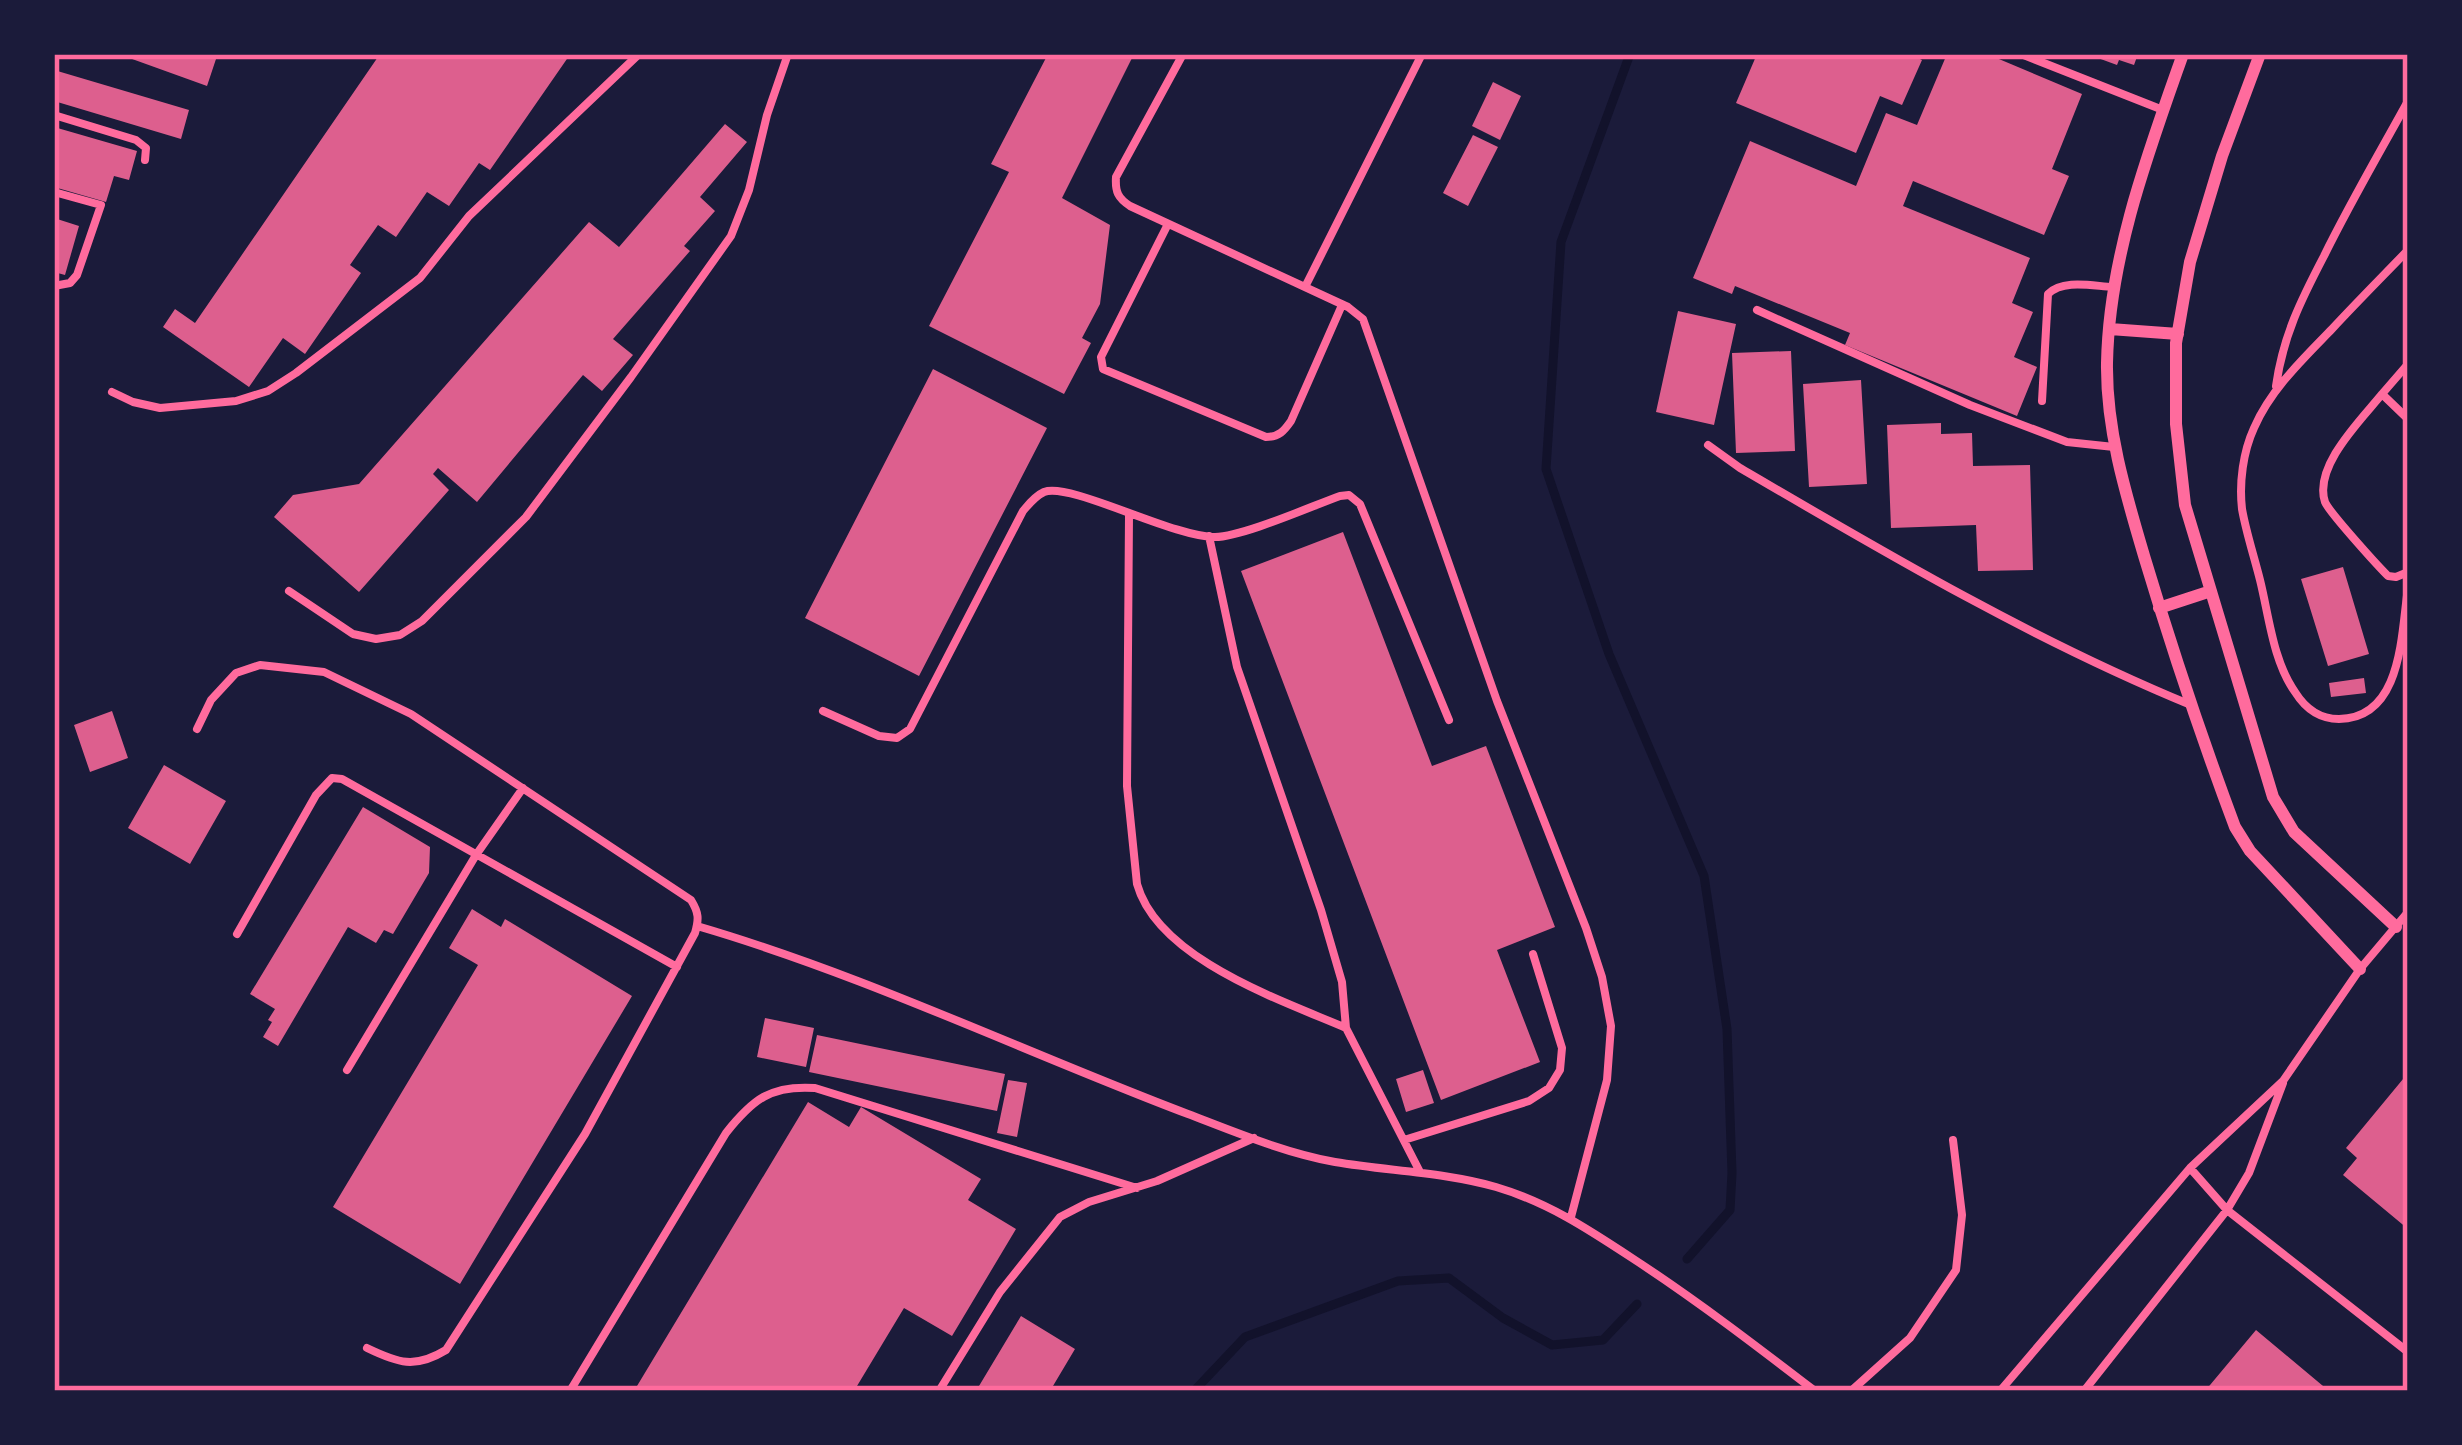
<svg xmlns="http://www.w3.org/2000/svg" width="2462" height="1445" viewBox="0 0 2462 1445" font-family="Inter,sans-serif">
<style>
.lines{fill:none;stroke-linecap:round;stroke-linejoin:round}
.stream{stroke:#12122b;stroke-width:9}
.building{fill:#dd5f8e}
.service{stroke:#ff6b9d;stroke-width:8}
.minor{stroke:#ff6b9d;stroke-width:12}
.neatline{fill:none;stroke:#ff6b9d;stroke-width:4.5}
</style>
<rect width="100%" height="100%" fill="#1b1b3a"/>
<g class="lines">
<path class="stream" d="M 1630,54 L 1561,242 L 1546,469 L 1609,654 L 1704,876 L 1727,1029 L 1732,1173 L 1730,1210 L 1687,1259
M 1194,1391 L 1245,1337 L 1398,1281 L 1449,1278 L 1503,1318 L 1552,1345 L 1603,1340 L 1637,1304"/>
</g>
<path class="building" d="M 213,54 L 217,56 L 207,86 L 121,55 Z
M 380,54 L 569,56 L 490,170 L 479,163 L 449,206 L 427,192 L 396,237 L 378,225 L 350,265 L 361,273 L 305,354 L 283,338 L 249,387 L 163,327 L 175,309 L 195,323 Z
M 1048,54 L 1134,54 L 1062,198 L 1110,225 L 1100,304 L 1082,338 L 1091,343 L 1064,394 L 929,326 L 1009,172 L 991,164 Z
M 1757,54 L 1909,54 L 1922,60 L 1902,105 L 1880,96 L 1856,153 L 1736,103 Z
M 1947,54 L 1987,54 L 2082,94 L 2052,169 L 2069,176 L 2044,235 L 1913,181 L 1903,206 L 2030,258 L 2012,303 L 2033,312 L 2014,357 L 2037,367 L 2017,416 L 1845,345 L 1850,333 L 1735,286 L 1732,294 L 1693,278 L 1750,141 L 1856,186 L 1886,113 L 1917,125 Z
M 2087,54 L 2138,54 L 2134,65 L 2119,60 L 2117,65 Z
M 54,70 L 189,110 L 181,139 L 54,101 Z
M 1493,82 L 1521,96 L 1500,140 L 1472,126 Z
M 725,124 L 747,142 L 700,197 L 715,211 L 684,246 L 690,251 L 613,339 L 633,355 L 602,391 L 583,375 L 477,502 L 438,468 L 433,474 L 449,490 L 359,592 L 274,517 L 293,495 L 359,484 L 589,222 L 619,247 Z
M 54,127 L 137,151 L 129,180 L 114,176 L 106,202 L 54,187 Z
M 1473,135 L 1498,147 L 1468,206 L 1443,193 Z
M 54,218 L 79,226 L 65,275 L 54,272 Z
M 1678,311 L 1736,324 L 1714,425 L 1656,412 Z
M 1791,351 L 1795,451 L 1736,453 L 1732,353 Z
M 933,369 L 1047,428 L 919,676 L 805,618 Z
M 1861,380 L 1867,484 L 1809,487 L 1803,384 Z
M 1941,423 L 1941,434 L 1972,433 L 1973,466 L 2030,465 L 2033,570 L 1978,571 L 1976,525 L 1891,528 L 1887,425 Z
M 1343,532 L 1432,766 L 1486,746 L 1555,927 L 1497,950 L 1540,1062 L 1441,1100 L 1241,571 Z
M 2343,567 L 2369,654 L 2328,666 L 2301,579 Z
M 2364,678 L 2366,693 L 2331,697 L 2329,683 Z
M 112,711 L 128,758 L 90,772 L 74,725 Z
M 164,765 L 226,801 L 190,864 L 128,828 Z
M 363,807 L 430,847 L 429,873 L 393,934 L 384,930 L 376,943 L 348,927 L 278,1046 L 263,1037 L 272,1022 L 268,1020 L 275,1009 L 250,994 Z
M 472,909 L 501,927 L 505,919 L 632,996 L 460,1284 L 333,1207 L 478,965 L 449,948 Z
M 765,1018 L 814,1028 L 806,1067 L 757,1057 Z
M 817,1035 L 1005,1074 L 997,1111 L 809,1072 Z
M 1423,1070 L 1434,1103 L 1406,1112 L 1396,1079 Z
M 2408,1073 L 2408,1229 L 2343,1175 L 2357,1158 L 2346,1148 Z
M 1008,1080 L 1027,1083 L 1017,1137 L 997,1133 Z
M 808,1102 L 849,1127 L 861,1107 L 981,1179 L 968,1200 L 1016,1229 L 952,1336 L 904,1308 L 854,1391 L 634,1391 Z
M 1021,1316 L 1075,1349 L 1050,1391 L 976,1391 Z
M 2256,1330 L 2329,1391 L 2205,1391 Z"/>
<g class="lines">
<path class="service" d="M 1183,54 L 1116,177 C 1115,192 1118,198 1130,206 L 1348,307 L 1363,319 L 1497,701 L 1586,928 L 1602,977 L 1611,1026 L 1607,1080 L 1571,1217
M 2021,54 L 2163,110
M 54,115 L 136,140 L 146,148 L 145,160
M 54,192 L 101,205 L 77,275 L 70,283 L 54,286
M 1168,224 L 1101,357 L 1103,369 L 1266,437 C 1279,437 1284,431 1291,421 L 1342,305
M 2408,250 C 2383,276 2357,302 2332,329 C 2303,359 2271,389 2254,428 C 2243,452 2239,483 2242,509 C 2246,532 2254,556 2260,580 C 2269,616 2273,661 2295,692 C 2305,708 2320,719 2339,719 C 2403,718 2401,633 2408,588
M 1305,287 L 1422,54
M 1757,310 L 1970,405 L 2067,442 L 2114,447
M 2408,364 L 2382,394 L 2408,419
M 2276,386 C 2283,336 2301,300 2324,256 C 2350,203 2380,152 2408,101
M 112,392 L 133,402 L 160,408 L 236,401 L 268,391 L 296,373 L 420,278 L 469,216 L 639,54
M 2382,394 C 2362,419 2313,466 2325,502 C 2329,512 2377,565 2388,576 L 2396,577 L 2408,572
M 2042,401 L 2048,294 C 2063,279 2092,286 2113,287
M 1708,445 L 1740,468 C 1887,554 2033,640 2191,705
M 1129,515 L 1127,786 L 1137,884 C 1158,959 1281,1000 1346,1028
M 1209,536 L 1237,667 L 1321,910 L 1342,982 L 1346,1028 L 1420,1172
M 289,591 L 353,634 L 376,639 L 400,635 L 422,621 L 526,517 L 631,377 L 731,236 L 749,190 L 767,115 L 788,54
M 823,711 L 879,736 L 897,738 L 910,729 L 1023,511 C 1029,504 1035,496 1044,492 C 1071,482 1172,537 1215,537 C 1242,537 1312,506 1340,496 L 1349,495 L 1360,504 L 1449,720
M 197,729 L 211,700 L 236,673 L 260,665 L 324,672 L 411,714 L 691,900 C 699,913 699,919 695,933 L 585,1134 L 446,1350 C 415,1369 398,1363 367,1348
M 697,926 C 865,975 1024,1052 1188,1114 C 1235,1132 1285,1153 1335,1162 C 1388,1171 1443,1172 1496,1187 C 1547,1202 1588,1229 1632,1258 C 1695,1299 1755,1345 1815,1391
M 237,934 L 316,795 L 332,778 L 342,779 L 677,967
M 347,1070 L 476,855 L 523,788
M 1404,1140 L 1529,1101 L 1549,1088 L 1560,1070 L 1562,1048 L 1533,954
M 2190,1168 L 2227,1210 L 2408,1352
M 570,1391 L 726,1133 C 753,1099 771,1085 815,1088 L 1137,1188
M 939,1391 L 1000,1292 L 1060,1217 L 1089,1202 L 1157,1181 L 1254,1138
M 1851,1391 L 1910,1338 L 1956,1270 L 1962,1215 L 1953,1140
M 2000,1391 L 2190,1168 L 2283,1081 L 2360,969 L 2408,912
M 2084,1391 L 2227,1210 L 2249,1173 L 2283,1083"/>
<path class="minor" d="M 2183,54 C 2148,153 2109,257 2107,363 C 2106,430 2126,495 2145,559 C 2172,649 2202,739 2235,827 L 2250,851 L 2360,969
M 2260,54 L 2222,156 L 2190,262 L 2176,343 L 2176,424 L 2185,505 L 2273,797 L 2294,832 L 2396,927
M 2110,329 L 2178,334
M 2159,608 L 2211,591"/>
</g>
<rect width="2462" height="1445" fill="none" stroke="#1b1b3a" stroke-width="114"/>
<rect x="57" y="57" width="2348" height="1331" class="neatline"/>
</svg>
